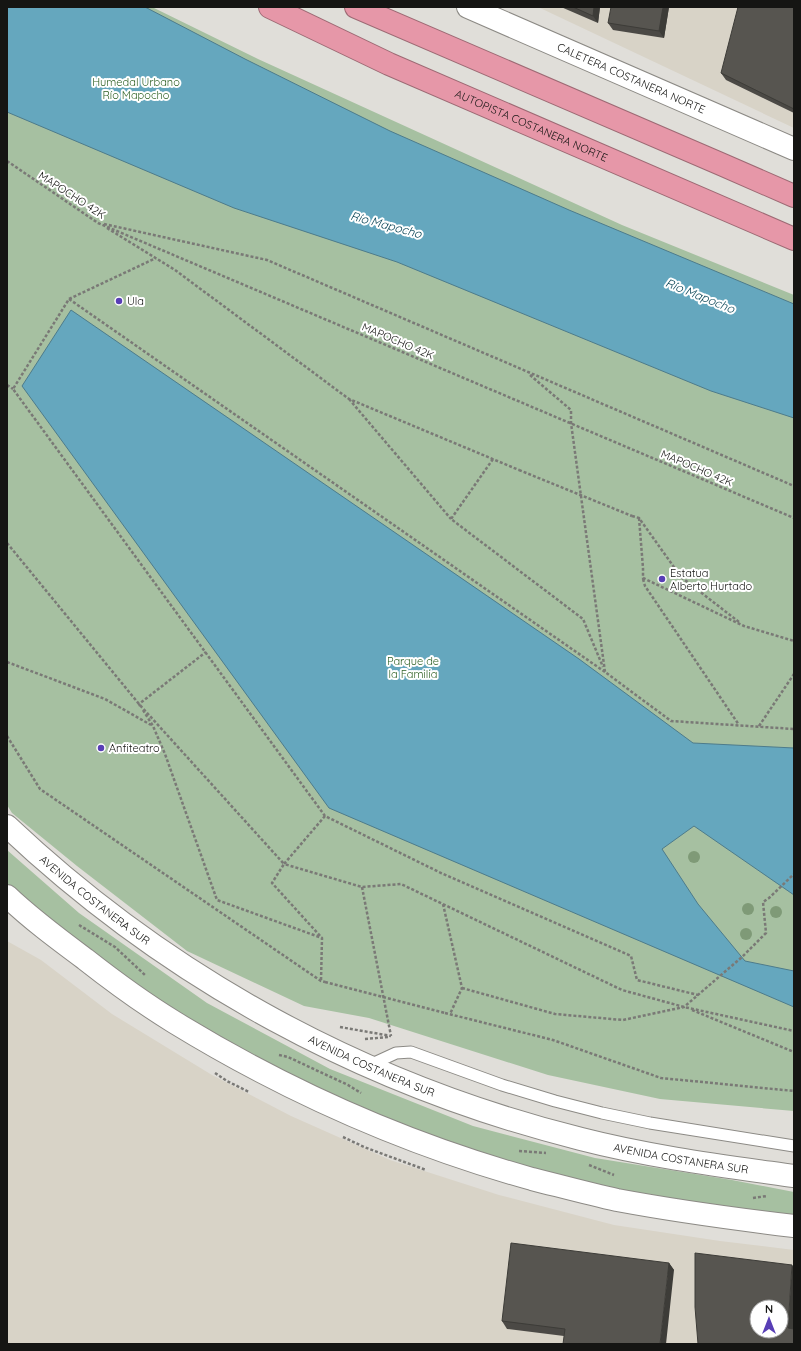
<svg xmlns="http://www.w3.org/2000/svg" width="801" height="1351" viewBox="0 0 801 1351" font-family="Quicksand,sans-serif">
<style>
.built{fill:#d8d3c7;fill-rule:evenodd}
.green{fill:#a6c0a1}
.water{fill:#65a7be;stroke:#4d7b8b}
.lines{fill:none;stroke-linecap:round;stroke-linejoin:round}
.lane-casing{stroke:#8c8a85;stroke-width:13}
.street-casing{stroke:#8c8a85;stroke-width:24}
.secondary-casing{stroke:#8c8a85;stroke-width:24}
.highway-casing{stroke:#9d6a74;stroke-width:24}
.path{stroke:#7a7976;stroke-width:2.5;stroke-dasharray:3 2;stroke-linecap:butt}
.lane{stroke:#fff;stroke-width:11}
.street{stroke:#fff;stroke-width:22}
.secondary{stroke:#fff;stroke-width:22}
.highway{stroke:#e697a8;stroke-width:22}
.path-bridge{stroke:#7a7976;stroke-width:2.5;stroke-dasharray:3 2;stroke-linecap:butt}
.tree{fill:#7f9a77}
.wall{fill:#4b4945}
.shaded-wall{fill:#3d3c38}
.building{fill:#575550;stroke:#3d3c38;fill-rule:evenodd}
.poi-dot{fill:#583eb6;stroke:#fff;stroke-width:1.5}
.labels{text-anchor:middle;stroke-width:4;stroke-linejoin:round;paint-order:stroke}
.street-label{font-size:11px;fill:#151513;stroke:#fff}
.park-label{font-size:11px;fill:#306226;stroke:#fff}
.poi-label{font-size:11px;fill:#151513;stroke:#fff;text-anchor:start}
.water-label{font-size:12px;font-style:italic;fill:#0c4758;stroke:#fff}
</style>
<rect width="100%" height="100%" fill="#e0ded9"/>
<path class="built" d="M 538,7 L 794,7 L 794,128 Z
M 7,941 L 41,960 L 112,1014 L 212,1075 L 291,1116 L 390,1160 L 499,1195 L 614,1225 L 720,1241 L 794,1250 L 794,1344 L 7,1344 ZM 757,1307 L 781,1307 L 781,1331 L 757,1331 Z"/>
<path class="green" d="M 7,7 L 152,7 L 258,59 L 622,225 L 794,295 L 794,1111 L 660,1099 L 548,1075 L 369,1018 L 304,1006 L 187,951 L 77,866 L 12,813 L 7,805 Z
M 7,850 L 79,913 L 207,1003 L 330,1069 L 473,1126 L 595,1158 L 732,1180 L 794,1192 L 794,1219 L 649,1199 L 477,1156 L 362,1115 L 201,1035 L 87,954 L 7,885 Z"/>
<path class="water" d="M 7,7 L 145,7 L 245,59 L 390,131 L 569,210 L 794,304 L 794,418 L 711,391 L 397,262 L 234,208 L 7,112 Z
M 71,310 L 579,659 L 693,743 L 794,748 L 794,895 L 694,826 L 662,849 L 698,904 L 745,961 L 794,971 L 794,1007 L 329,808 L 22,386 Z"/>
<g class="lines">
<defs>
<path id="lane" d="M 370,1065 L 396,1053 L 411,1052 L 502,1085 L 555,1101 L 602,1113 L 650,1123 L 794,1146"/>
<g id="street">
<path id="s1" d="M 468,7 L 794,149"/>
</g>
<g id="secondary">
<path id="s2" d="M 7,826 C 169,979 365,1085 581,1139 C 651,1157 723,1166 794,1176"/>
<path d="M 7,896 C 31,919 58,939 85,959 C 113,981 143,1003 174,1022 C 285,1090 406,1144 532,1179 C 560,1186 589,1194 617,1200 C 676,1211 735,1219 794,1226"/>
</g>
<g id="highway">
<path id="s3" d="M 270,7 L 389,64 L 794,239"/>
<path d="M 356,7 L 723,165 L 794,196"/>
</g>
</defs>
<use href="#lane" class="lane-casing"/>
<use href="#street" class="street-casing"/>
<use href="#secondary" class="secondary-casing"/>
<use href="#highway" class="highway-casing"/>
<path class="path" d="M 7,161 L 98,223 L 794,518
M 104,224 L 267,260 L 794,486
M 107,228 L 175,270 L 349,399 L 519,470
M 69,299 L 156,258
M 530,375 L 571,410 L 571,423 L 605,672 L 671,721 L 794,729
M 7,385 L 13,389
M 349,399 L 451,519
M 493,459 L 451,519 L 583,619 L 603,667
M 632,516 L 639,518 L 681,577 L 739,622
M 639,518 L 643,568 L 643,578 L 744,626 L 794,641
M 7,543 L 139,704 L 284,864 L 272,883 L 322,938
M 643,579 L 645,586 L 739,725
M 7,662 L 105,699 L 151,725
M 605,672 L 69,299 L 13,389 L 325,816 L 441,873 L 631,956 L 637,980 L 698,995
M 140,706 L 139,704 L 206,652
M 143,710 L 153,726 L 165,754 L 217,900 L 322,938 L 321,981
M 759,726 L 794,674
M 7,736 L 40,789 L 321,981 L 325,982
M 325,816 L 284,864 L 362,887 L 401,884 L 622,990 L 684,1007 L 794,1031
M 362,887 L 391,1036
M 443,904 L 462,988 L 450,1014
M 79,925 L 115,947 L 145,975
M 462,988 L 555,1014 L 623,1020 L 684,1007 L 742,957 L 766,933 L 763,902 L 769,898 L 794,874
M 692,1010 L 794,1052
M 445,1013 L 553,1040 L 661,1078 L 794,1091
M 340,1027 L 391,1036
M 365,1039 L 388,1037
M 279,1055 L 288,1057 L 348,1085 L 361,1093
M 215,1073 L 227,1081 L 249,1092
M 343,1137 L 364,1147 L 426,1170
M 519,1151 L 546,1153
M 589,1165 L 614,1175
M 753,1198 L 767,1196"/>
<use href="#lane" class="lane"/>
<use href="#street" class="street"/>
<use href="#secondary" class="secondary"/>
<use href="#highway" class="highway"/>
<path class="path-bridge" d="M 519,470 L 632,516
M 325,982 L 445,1013"/>
</g>
<g class="tree">
<circle cx="694" cy="857" r="6"/>
<circle cx="748" cy="909" r="6"/>
<circle cx="776" cy="912" r="6"/>
<circle cx="746" cy="934" r="6"/>
</g>
<path class="wall" d="M 561,7 L 600,7 L 598,23 Z
M 669,7 L 664,38 L 613,30 L 608,23 Z
M 794,7 L 794,113 L 726,80 L 721,73 Z
M 669,1263 L 674,1270 L 564,1336 L 507,1329 L 502,1321 Z"/>
<path class="shaded-wall" d="M 594,7 L 600,7 L 598,23 L 593,16 Z
M 663,7 L 669,7 L 664,38 L 659,31 Z
M 669,1263 L 674,1270 L 666,1344 L 660,1344 Z
M 792,1265 L 794,1268 L 793,1335 L 788,1328 Z"/>
<path class="building" d="M 573,7 L 594,7 L 593,16 Z
M 611,7 L 663,7 L 659,31 L 608,23 Z
M 738,7 L 794,7 L 794,109 L 721,73 Z
M 511,1243 L 669,1263 L 660,1344 L 563,1344 L 565,1329 L 502,1321 Z
M 695,1253 L 792,1265 L 788,1328 L 794,1329 L 794,1344 L 698,1344 L 695,1307 ZM 757,1307 L 781,1307 L 781,1331 L 757,1331 Z"/>
<g class="poi-dot">
<circle cx="119" cy="301" r="4"/>
<circle cx="662" cy="579" r="4"/>
<circle cx="101" cy="748" r="4"/>
</g>
<g class="labels">
<g class="street-label">
<text dy="4" stroke="none"><textPath href="#s1" startOffset="178">CALETERA COSTANERA NORTE</textPath></text>
<text dy="4" stroke="none"><textPath href="#s3" startOffset="287">AUTOPISTA COSTANERA NORTE</textPath></text>
<text transform="translate(72 195) rotate(33)" y="4">MAPOCHO 42K</text>
<text transform="translate(398 341) rotate(23)" y="4">MAPOCHO 42K</text>
<text transform="translate(697 468) rotate(23)" y="4">MAPOCHO 42K</text>
<text dy="4" stroke="none"><textPath href="#s2" startOffset="115">AVENIDA COSTANERA SUR</textPath></text>
<text dy="4" stroke="none"><textPath href="#s2" startOffset="439">AVENIDA COSTANERA SUR</textPath></text>
<text dy="4" stroke="none"><textPath href="#s2" startOffset="763">AVENIDA COSTANERA SUR</textPath></text>
</g>
<g class="park-label">
<text x="136" y="86">Humedal Urbano<tspan x="136" dy="13">Río Mapocho</tspan></text>
<text x="413" y="665">Parque de<tspan x="413" dy="13">la Familia</tspan></text>
</g>
<g class="poi-label">
<text x="127" y="305">Ula</text>
<text x="670" y="577">Estatua<tspan x="670" dy="13">Alberto Hurtado</tspan></text>
<text x="109" y="752">Anfiteatro</text>
</g>
<g class="water-label">
<text transform="translate(386 225) rotate(15)" y="4">Río Mapocho</text>
<text transform="translate(700 296) rotate(22)" y="4">Río Mapocho</text>
</g>
</g>
<rect width="801" height="1351" fill="none" stroke="#151513" stroke-width="16"/>
<g transform="translate(769 1319)"><circle r="19" fill="#ffffff" stroke="#a1a1a1"/>
<path d="M0-3L7 15L0 10L-7 15Z" fill="#583eb6"/>
<text y="-6" font-size="11" font-weight="bold" text-anchor="middle" fill="#151513">N</text>
</g>
</svg>
